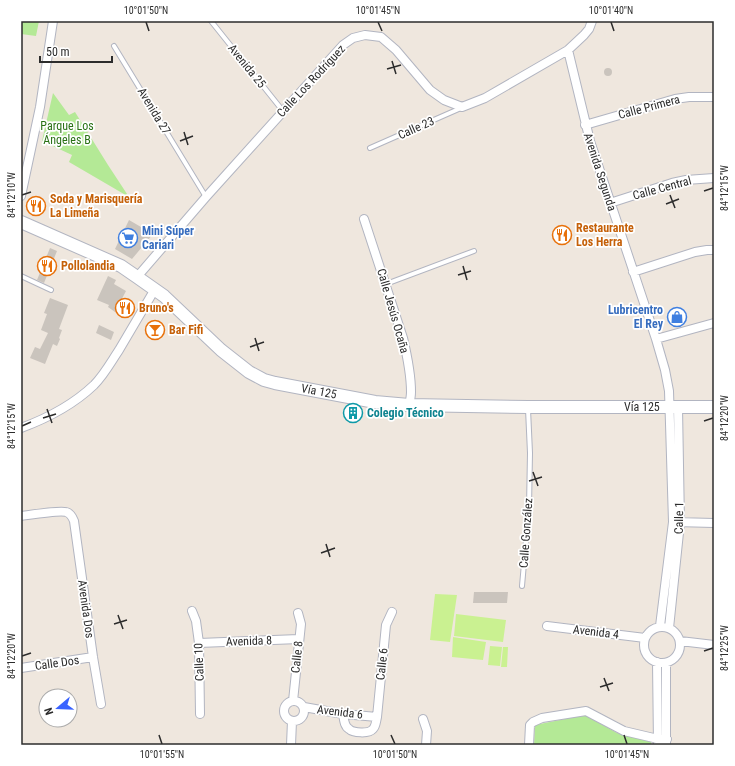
<svg xmlns="http://www.w3.org/2000/svg" width="735" height="766" viewBox="0 0 735 766" font-family="'Roboto Condensed',sans-serif">
<style>
.green{fill:#b4e996}
.pitch{fill:#caf191}
.building{fill:#cac4bd}
.lines{fill:none;stroke-linecap:round;stroke-linejoin:round}
.service-casing{stroke:#b2b5c1;stroke-width:6}
.minor-casing{stroke:#b2b5c1;stroke-width:10}
.secondary-casing{stroke:#b2b5c1;stroke-width:14}
.service{stroke:#fff;stroke-width:4}
.minor{stroke:#fff;stroke-width:8}
.secondary{stroke:#fff;stroke-width:12}
.ticks{fill:none;stroke:#2c2c2c;stroke-width:1.5}
.labels{text-anchor:middle;stroke-width:3.5;stroke-linejoin:round;paint-order:stroke}
.street-label{font-size:12px;fill:#2c2c2c;stroke:#fff}
.park-label{font-size:12px;fill:#297115;stroke:#fff}
.food-label{font-size:12px;font-weight:bold;fill:#c56008;stroke:#fff;text-anchor:start}
.shop-label{font-size:12px;font-weight:bold;fill:#366cbe;stroke:#fff;text-anchor:start}
.culture-label{font-size:12px;font-weight:bold;fill:#0d838f;stroke:#fff;text-anchor:start}
.neatline{fill:none;stroke:#2c2c2c;stroke-width:1.5}
.ticks-label{font-size:10px;text-anchor:middle;fill:#2c2c2c}
</style>
<rect width="100%" height="100%" fill="#efe7de"/>
<path class="green" d="M 21,21 L 39,21 L 36,36 L 21,34 Z
M 53,93 L 69,115 L 75,112 L 108,165 L 129,197 L 69,162 L 72,155 L 42,141 Z
M 585,715 L 617,733 L 651,742 L 651,745 L 534,745 L 535,725 Z"/>
<path class="pitch" d="M 435,594 L 457,595 L 450,642 L 430,640 Z
M 456,614 L 506,620 L 503,642 L 454,636 Z
M 453,637 L 486,642 L 483,660 L 452,657 Z
M 490,646 L 502,647 L 500,666 L 488,665 Z
M 503,647 L 508,647 L 507,667 L 501,667 Z"/>
<path class="building" d="M604 72a4 4 0 1 1 8 0a4 4 0 1 1-8 0Z
M 129,220 L 153,234 L 132,259 L 115,249 Z
M 50,248 L 57,251 L 44,283 L 37,280 Z
M 108,276 L 116,280 L 114,284 L 126,291 L 115,312 L 108,307 L 109,305 L 97,300 Z
M 50,298 L 68,305 L 59,329 L 62,330 L 59,338 L 60,339 L 57,346 L 53,344 L 45,364 L 30,358 L 35,347 L 40,349 L 48,333 L 41,330 L 47,314 L 44,313 Z
M 99,325 L 114,332 L 111,340 L 96,333 Z
M 474,592 L 508,592 L 507,603 L 473,603 Z"/>
<g class="lines">
<defs>
<path id="service" d="M 211,21 L 283,111
M 114,46 L 206,197
M 370,148 L 461,108
M 21,276 L 51,290
M 386,284 L 474,251
M 522,586 L 529,507 L 530,453 L 528,409"/>
<path id="minor" d="M 568,50 L 590,141 L 656,339 L 665,370 L 669,391 L 673,522 L 660,626
M 585,125 L 675,99 L 689,97 L 714,97
M 21,196 L 40,107 L 53,21
M 610,203 L 672,183 L 686,180 L 714,178
M 364,219 L 403,338 C 407,355 411,374 411,392 C 411,396 410,401 409,405
M 633,272 L 695,252 L 707,250 L 714,250
M 137,277 L 206,197 L 343,45 L 353,38 L 365,35 L 381,37 L 396,50 L 430,90 L 444,100 L 462,107 L 485,98 L 568,50 L 584,35 L 589,29 L 592,21
M 656,339 L 714,323
M 21,428 C 48,418 73,405 94,385 C 104,375 111,362 119,350 C 131,330 143,309 155,289
M 21,516 C 29,515 59,510 66,512 C 70,513 72,516 74,521 L 93,657 L 101,704
M 675,522 L 714,523
M 192,611 L 196,621 L 199,643 L 200,714
M 547,626 L 645,638
M644 645a18 18 0 1 1 36 0a18 18 0 1 1-36 0Z
M 669,628 L 680,523 L 678,407
M 680,641 L 714,645
M 199,643 L 299,639
M 657,662 L 658,745
M 21,668 L 93,657
M284 711a10 10 0 1 1 20 0a10 10 0 1 1-20 0Z
M 293,701 L 301,624 L 298,613
M 304,707 L 343,714 L 377,717
M 343,714 C 344,719 344,726 349,729 C 353,733 369,734 373,729 C 376,726 376,721 377,717 L 386,625 L 392,612
M 423,719 L 427,731 L 426,745
M 291,745 L 292,721
M 529,745 L 530,725 L 533,722 L 542,718 L 586,711 L 624,731 L 658,739 L 667,739
M 666,745 L 666,663"/>
<g id="secondary">
<path id="s1" d="M 21,222 L 121,266 L 137,277 L 164,296 L 221,350 L 249,372 L 264,380 L 275,383 L 375,402 L 409,405 L 528,407 L 714,407"/>
</g>
</defs>
<use href="#service" class="service-casing"/>
<use href="#minor" class="minor-casing"/>
<use href="#secondary" class="secondary-casing"/>
<use href="#service" class="service"/>
<use href="#minor" class="minor"/>
<use href="#secondary" class="secondary"/>
</g>
<path class="ticks" d="M 146,22 L 149,31M 378,22 L 382,31M 611,22 L 614,31M 392,61 L 396,74M 387,69 L 401,65M 184,132 L 188,145M 180,141 L 193,136M 704,191 L 713,188M 22,195 L 31,192M 670,195 L 675,208M 666,204 L 679,199M 463,266 L 467,280M 458,275 L 471,271M 255,338 L 259,351M 250,347 L 264,342M 47,409 L 52,423M 43,418 L 56,414M 704,421 L 713,418M 22,426 L 31,422M 533,472 L 538,486M 529,481 L 542,477M 326,544 L 330,557M 321,553 L 335,548M 118,615 L 123,629M 114,624 L 127,620M 704,651 L 713,648M 22,656 L 31,653M 604,678 L 609,691M 600,687 L 613,683M 159,735 L 162,744M 391,735 L 395,744M 624,735 L 627,744"/>
<defs>
<symbol id="restaurant-ring" viewBox="-11 -11 22 22"><circle r="9.5" fill="#fff" stroke="#e8710a" stroke-width="1.5"/><path d="M-5-6h1v4h1v-4h1v4h1v-4h1v5L-1.5 .5V6h-2V.5L-5-1ZM5-6V6H3V1.5H1.5Q1.5-4 5-6Z" fill="#e8710a"/></symbol>
<symbol id="supermarket-ring" viewBox="-11 -11 22 22"><circle r="9.5" fill="#fff" stroke="#3f7fe0" stroke-width="1.5"/><path d="M-6-5.5h2.5l.6 2H6L4.5 2H-2.5L-4.4-4H-6ZM-1.5 3.2a1.3 1.3 0 1 0 .1 0ZM3 3.2a1.3 1.3 0 1 0 .1 0Z" fill="#3f7fe0"/></symbol>
<symbol id="shop-ring" viewBox="-11 -11 22 22"><circle r="9.5" fill="#fff" stroke="#3f7fe0" stroke-width="1.5"/><path d="M-5-2.5h2.3a2.7 3.5 0 0 1 5.4 0H5L5.5 6h-11ZM-1.5-2.5h3a1.5 2.3 0 0 0-3 0Z" fill="#3f7fe0"/></symbol>
<symbol id="bar-ring" viewBox="-11 -11 22 22"><circle r="9.5" fill="#fff" stroke="#e8710a" stroke-width="1.5"/><path d="M-6-5H6L.8 .8V4.5H3.5V6h-7V4.5H-.8V.8Z" fill="#e8710a"/></symbol>
<symbol id="building-ring" viewBox="-11 -11 22 22"><circle r="9.5" fill="#fff" stroke="#0f9aa8" stroke-width="1.5"/><path d="M-4-6H4V6H1V3H-1V6H-4ZM-2.5-4.3h1.7v1.8h-1.7ZM.8-4.3h1.7v1.8H.8ZM-2.5-1h1.7V.8h-1.7ZM.8-1h1.7V.8H.8Z" fill="#0f9aa8"/></symbol>
</defs>
<g fill-rule="evenodd">
<use href="#restaurant-ring" x="25" y="195" width="22" height="22"/>
<use href="#restaurant-ring" x="551" y="224" width="22" height="22"/>
<use href="#supermarket-ring" x="117" y="227" width="22" height="22"/>
<use href="#restaurant-ring" x="36" y="255" width="22" height="22"/>
<use href="#restaurant-ring" x="114" y="297" width="22" height="22"/>
<use href="#shop-ring" x="666" y="306" width="22" height="22"/>
<use href="#bar-ring" x="144" y="319" width="22" height="22"/>
<use href="#building-ring" x="342" y="402" width="22" height="22"/>
</g>
<g class="labels">
<g class="street-label">
<text transform="translate(247 66) rotate(51)" y="4">Avenida 25</text>
<text transform="translate(311 81) rotate(-47)" y="4">Calle Los Rodríguez</text>
<text transform="translate(649 107) rotate(-15)" y="4">Calle Primera</text>
<text transform="translate(154 111) rotate(59)" y="4">Avenida 27</text>
<text transform="translate(416 128) rotate(-24)" y="4">Calle 23</text>
<text transform="translate(600 172) rotate(72)" y="4">Avenida Segunda</text>
<text transform="translate(662 188) rotate(-15)" y="4">Calle Central</text>
<text transform="translate(393 311) rotate(74)" y="4">Calle Jesús Ocaña</text>
<text dy="4" stroke="none"><textPath href="#s1" startOffset="349">Vía 125</textPath></text>
<text dy="4" stroke="none"><textPath href="#s1" startOffset="673">Vía 125</textPath></text>
<text transform="translate(679 518) rotate(-89)" y="4">Calle 1</text>
<text transform="translate(526 533) rotate(-86)" y="4">Calle González</text>
<text transform="translate(86 609) rotate(82)" y="4">Avenida Dos</text>
<text transform="translate(596 632) rotate(7)" y="4">Avenida 4</text>
<text transform="translate(249 641) rotate(-2)" y="4">Avenida 8</text>
<text transform="translate(297 657) rotate(-84)" y="4">Calle 8</text>
<text transform="translate(199 662) rotate(-92)" y="4">Calle 10</text>
<text transform="translate(57 663) rotate(-8)" y="4">Calle Dos</text>
<text transform="translate(382 664) rotate(-84)" y="4">Calle 6</text>
<text transform="translate(340 712) rotate(7)" y="4">Avenida 6</text>
</g>
<g class="park-label">
<text x="67" y="130">Parque Los<tspan x="67" dy="14">Ángeles B</tspan></text>
</g>
<g class="food-label">
<text x="50" y="203">Soda y Marisquería<tspan x="50" dy="14">La Limeña</tspan></text>
<text x="576" y="232">Restaurante<tspan x="576" dy="14">Los Herra</tspan></text>
<text x="61" y="270">Pollolandia</text>
<text x="139" y="312">Bruno's</text>
<text x="169" y="334">Bar Fifi</text>
</g>
<g class="shop-label">
<text x="142" y="235">Mini Súper<tspan x="142" dy="14">Cariari</tspan></text>
<text x="663" y="314" text-anchor="end">Lubricentro<tspan x="663" dy="14">El Rey</tspan></text>
</g>
<g class="culture-label">
<text x="367" y="417">Colegio Técnico</text>
</g>
</g>
<rect width="735" height="766" fill="none" stroke="#ffffff" stroke-width="44"/>
<g transform="translate(58 708) rotate(251)"><circle r="19" fill="#ffffff" stroke="#ababab"/>
<path d="M0-3L7 15L0 10L-7 15Z" fill="#3a63ff"/>
<text y="-6" font-size="11" font-weight="bold" text-anchor="middle" fill="#2c2c2c">N</text>
</g>
<path d="M40 56v6h72v-6" fill="none" stroke="#2c2c2c" stroke-width="2"/>
<text x="46" y="56" font-size="12" fill="#2c2c2c" stroke="#ffffff" stroke-width="3" paint-order="stroke">50 m</text>
<rect x="22" y="22" width="691" height="722" class="neatline"/>
<g class="ticks-label">
<text x="146" y="14">10°01'50"N</text>
<text x="378" y="14">10°01'45"N</text>
<text x="611" y="14">10°01'40"N</text>
<text transform="translate(724 188) rotate(-90)" y="4">84°12'15"W</text>
<text transform="translate(11 195) rotate(-90)" y="4">84°12'10"W</text>
<text transform="translate(724 418) rotate(-90)" y="4">84°12'20"W</text>
<text transform="translate(11 426) rotate(-90)" y="4">84°12'15"W</text>
<text transform="translate(724 648) rotate(-90)" y="4">84°12'25"W</text>
<text transform="translate(11 656) rotate(-90)" y="4">84°12'20"W</text>
<text x="162" y="758">10°01'55"N</text>
<text x="395" y="758">10°01'50"N</text>
<text x="627" y="758">10°01'45"N</text>
</g>
</svg>
